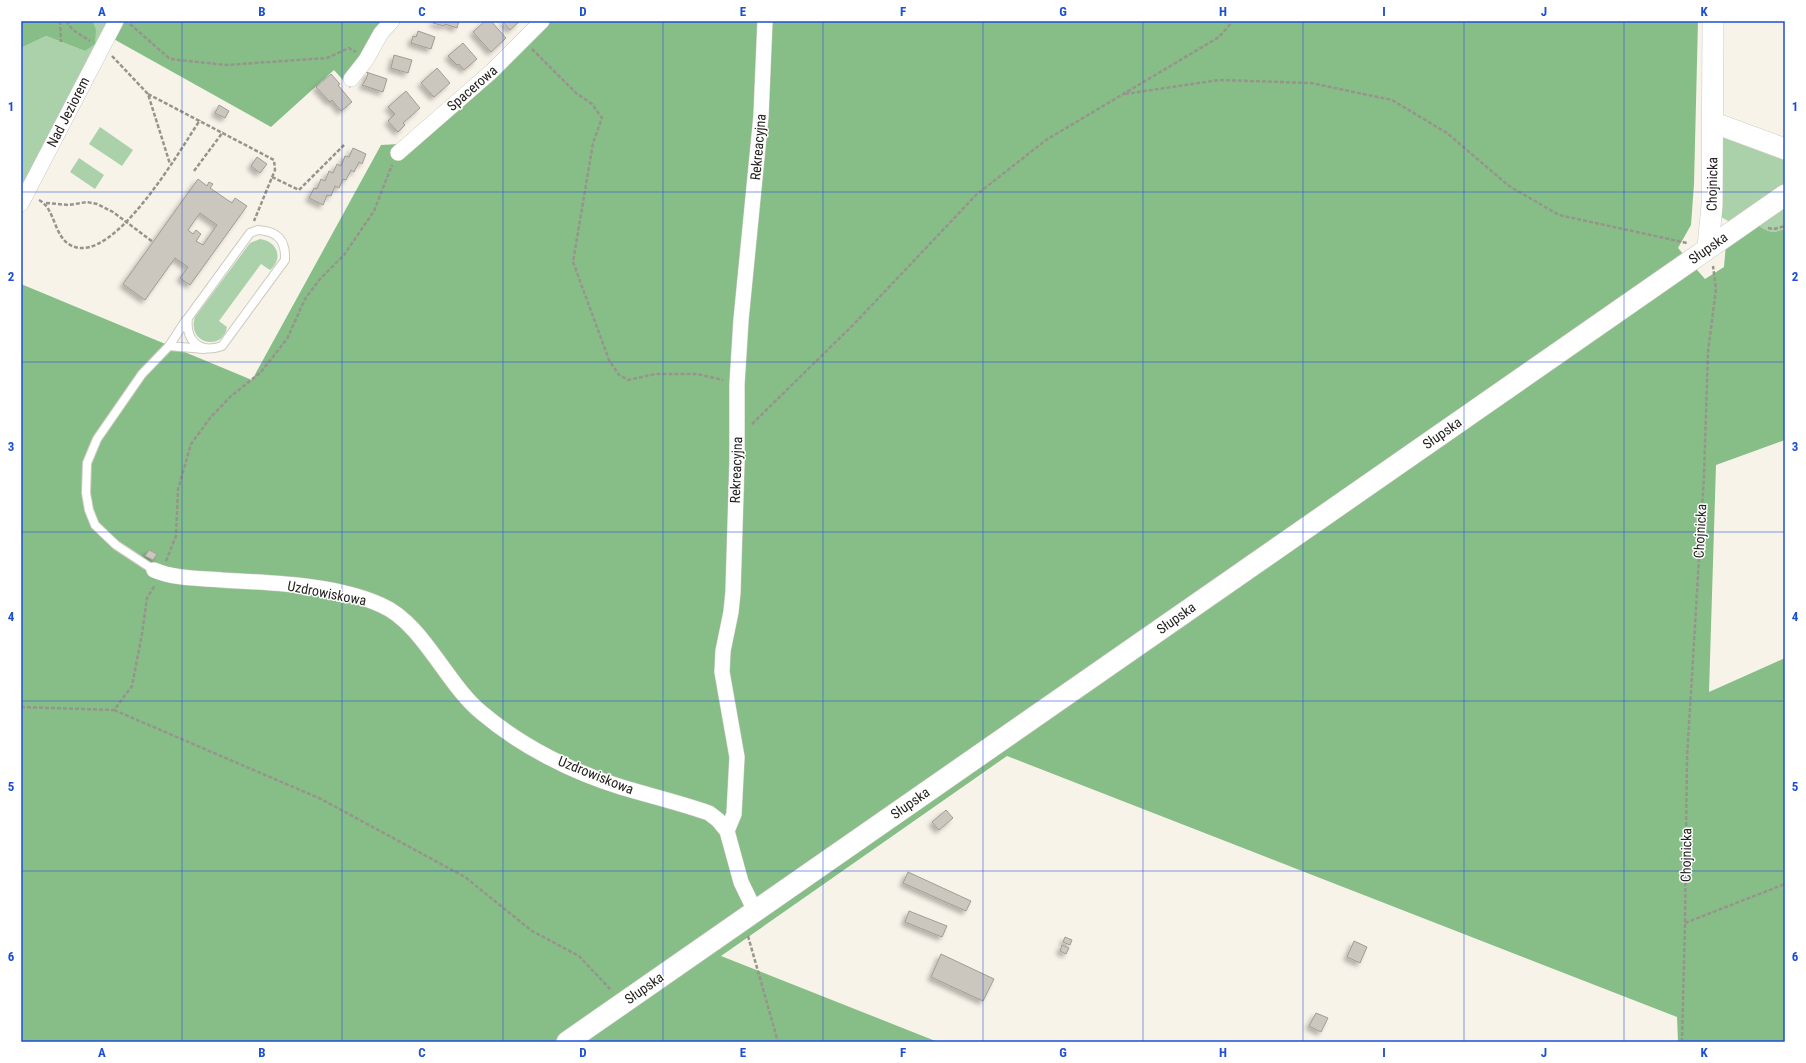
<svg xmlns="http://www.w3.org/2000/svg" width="1806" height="1063" viewBox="0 0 1806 1063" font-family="'Roboto Condensed',sans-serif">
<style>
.green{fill:#aad1aa}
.forest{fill:#87be88}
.building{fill:#ccc7be;stroke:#a19c93;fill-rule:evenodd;filter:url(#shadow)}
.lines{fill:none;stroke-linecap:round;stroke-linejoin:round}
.lane-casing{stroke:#cfcac1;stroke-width:10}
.street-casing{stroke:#cfcac1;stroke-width:16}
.secondary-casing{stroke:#cfcac1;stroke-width:22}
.path{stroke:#97948d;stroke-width:2.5;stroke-dasharray:4 2;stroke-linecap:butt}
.lane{stroke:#fff;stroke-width:8}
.street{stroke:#fff;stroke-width:15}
.secondary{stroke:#fff;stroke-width:21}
.grid{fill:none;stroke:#1d4ed8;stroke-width:1;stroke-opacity:0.55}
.labels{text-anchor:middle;stroke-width:3;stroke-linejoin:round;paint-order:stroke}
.street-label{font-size:14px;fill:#252320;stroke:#fff}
.neatline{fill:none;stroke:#1d4ed8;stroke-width:1.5}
.grid-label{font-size:13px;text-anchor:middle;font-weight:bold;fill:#1d4ed8}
</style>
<defs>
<filter id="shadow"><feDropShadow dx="-3.5" dy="3.5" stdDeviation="2" flood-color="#0004"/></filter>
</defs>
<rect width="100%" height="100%" fill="#f8f3e9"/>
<path class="green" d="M 93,21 L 120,21 L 33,189 L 21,180 L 21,51 L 23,47 L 46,36 L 85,51 L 96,29 Z
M 100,127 L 133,150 L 122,166 L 89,144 Z
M 1723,137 L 1785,156 L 1785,185 L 1730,222 L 1721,217 Z
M 79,158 L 104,175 L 95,189 L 70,172 Z
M 1785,202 L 1785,229 C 1771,233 1770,233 1758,225 Z
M 260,239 C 277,241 284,258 270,270 L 261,264 L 219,321 L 227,327 C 223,352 186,344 195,317 L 250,243 Z"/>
<path class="forest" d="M 21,21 L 93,21 L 96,29 L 95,44 L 85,51 L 46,36 L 23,47 L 21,51 Z
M 120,21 L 400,21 L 389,30 L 368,65 L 350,88 L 334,70 L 271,127 L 110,37 Z
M 533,21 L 1698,21 L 1694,184 L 1691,225 L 1678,248 L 1705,279 L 1724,267 L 1726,244 L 1758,225 C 1770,233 1771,233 1785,229 L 1785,440 L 1716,465 L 1709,692 L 1785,658 L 1785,1042 L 1678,1042 L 1677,1017 L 1007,756 L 721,956 L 938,1042 L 21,1042 L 21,284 L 252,380 L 381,145 L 399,144 L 486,67 Z"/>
<path class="building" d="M 434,21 L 459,21 L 457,28 L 445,24 L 444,26 L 433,23 Z
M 485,21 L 491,21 L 506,38 L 491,52 L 473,32 Z
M 502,21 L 520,21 L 510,30 Z
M 418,31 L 435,37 L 431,49 L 411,43 L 413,36 L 416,37 Z
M 463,43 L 477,59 L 464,70 L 459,64 L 457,65 L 448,56 Z
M 394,55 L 412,60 L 408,73 L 391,68 Z
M 437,68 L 450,83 L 434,97 L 421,83 Z
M 366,72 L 387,79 L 383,92 L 362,85 L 363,84 L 366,79 L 368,73 Z
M 331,74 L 340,84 L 338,85 L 352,102 L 341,111 L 332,100 L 330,102 L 316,87 Z
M 406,91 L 420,108 L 403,123 L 405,125 L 398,132 L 388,121 L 395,114 L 388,107 Z
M 219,105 L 229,111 L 225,118 L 215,113 Z
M 353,148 L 366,154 L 362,164 L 359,162 L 354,172 L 351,170 L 346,180 L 343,179 L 339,188 L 335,186 L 331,196 L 327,195 L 323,205 L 309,198 L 314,188 L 317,189 L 321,179 L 325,181 L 329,171 L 333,173 L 337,164 L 341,166 L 345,156 L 349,157 Z
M 257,157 L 267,164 L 260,173 L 251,166 Z
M 198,179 L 207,186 L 209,182 L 213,184 L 210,188 L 232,203 L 235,198 L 247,206 L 190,285 L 180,278 L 188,267 L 175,258 L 145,300 L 123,284 ZM 200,213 L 217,225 L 203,245 L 196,241 L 201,234 L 196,230 L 193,234 L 188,230 Z
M 149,550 L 157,554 L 153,560 L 145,556 Z
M 946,810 L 953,818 L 939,830 L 932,822 Z
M 908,872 L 971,901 L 966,911 L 903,883 Z
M 909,911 L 947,926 L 942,937 L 905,922 Z
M 1065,937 L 1072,940 L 1070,945 L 1063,942 Z
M 1354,941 L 1367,947 L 1360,963 L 1347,957 Z
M 1062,945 L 1069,948 L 1066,954 L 1060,951 Z
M 941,954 L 994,979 L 983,1001 L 931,977 Z
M 1316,1013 L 1328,1018 L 1321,1032 L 1309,1026 Z"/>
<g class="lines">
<defs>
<path id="lane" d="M 258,230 C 278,231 286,241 285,260 L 222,346 C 200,354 185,341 188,318 L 250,233 Z
M 169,346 L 204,349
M 154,570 L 116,545 L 95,525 L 89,510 L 86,493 L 87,463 L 97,439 L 142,374 L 169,346 L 186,320"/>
<path id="street" d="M 351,79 L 366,60 L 381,33 L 392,21
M 398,153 L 492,71 L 542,21
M 21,204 L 116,21
M 154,570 C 175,579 199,578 222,580 C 273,583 334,584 381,605 C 423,623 446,684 482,713 C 521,746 572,772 621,787 C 651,796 681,803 709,813 L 718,820 L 727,831
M 755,911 L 741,882 L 727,831 L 734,814 L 737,757 L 722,672 L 723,651 L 731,612 L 733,592 L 737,461 L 737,384 L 741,320 L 761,116 L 765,21"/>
<path id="secondary" d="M 1712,122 L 1785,149
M 1708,247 L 1712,205 L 1713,21
M 567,1042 L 1785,195"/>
</defs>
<use href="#lane" class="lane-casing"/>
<use href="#street" class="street-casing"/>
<use href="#secondary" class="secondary-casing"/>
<path class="path" d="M 60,21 L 61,42
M 66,21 L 73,30 L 90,41
M 130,24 L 170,59 L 226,65 L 327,58 L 349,48 L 356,52
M 532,49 L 576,93 L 592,104 L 602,118 L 593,143 L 573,262 L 609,360 L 619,375 L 628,380 L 655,374 L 697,374 L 723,380
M 112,56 L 148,94 L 170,164
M 148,94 L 274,160 L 275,170 L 254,221
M 1125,94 L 1219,80 L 1311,83 L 1392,100 L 1447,133 L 1509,186 L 1559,215 L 1687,243
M 194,171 L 223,132
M 272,177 L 299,190 L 344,145
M 39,200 C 56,209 53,237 72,246 C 114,265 180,150 200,120
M 46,203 L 69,205 L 87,202 L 97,204 L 113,212 L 153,242
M 1768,228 L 1774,229 L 1785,226
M 752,424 L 854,324 L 976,195 L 1046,140 L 1219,37 L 1233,21
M 166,561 L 176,536 L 178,489 L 191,444 L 210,418 L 231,396 L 260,373 L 287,339 L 305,299 L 320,279 L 344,255 L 374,211 L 392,165
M 21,707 L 114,710 L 132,686 L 142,634 L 147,598 L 155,585
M 114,710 L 321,799 L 465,877 L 532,931 L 579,956 L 611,990
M 1685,923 L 1785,884
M 748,936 L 778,1042
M 1682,1042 L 1685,923 L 1687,758 L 1704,476 L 1708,352 L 1716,289 L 1713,266"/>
<use href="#lane" class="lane"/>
<use href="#street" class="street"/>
<use href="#secondary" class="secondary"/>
</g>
<path class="grid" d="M 182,21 L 182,1042M 342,21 L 342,1042M 503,21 L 503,1042M 663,21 L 663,1042M 823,21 L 823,1042M 983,21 L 983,1042M 1143,21 L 1143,1042M 1303,21 L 1303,1042M 1464,21 L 1464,1042M 1624,21 L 1624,1042M 21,192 L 1785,192M 21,362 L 1785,362M 21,532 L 1785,532M 21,701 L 1785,701M 21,871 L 1785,871"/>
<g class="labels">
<g class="street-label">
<text transform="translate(472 88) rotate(-41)" y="5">Spacerowa</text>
<text transform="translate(68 112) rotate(-63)" y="5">Nad Jeziorem</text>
<text transform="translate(758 147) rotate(-85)" y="5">Rekreacyjna</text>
<text transform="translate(1712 184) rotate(-89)" y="5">Chojnicka</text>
<text transform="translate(1708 248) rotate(-35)" y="5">Słupska</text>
<text transform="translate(1442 433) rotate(-35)" y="5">Słupska</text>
<text transform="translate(736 470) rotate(-88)" y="5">Rekreacyjna</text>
<text transform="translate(1700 531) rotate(-87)" y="5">Chojnicka</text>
<text transform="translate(327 593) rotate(11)" y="5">Uzdrowiskowa</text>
<text transform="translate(1176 618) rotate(-35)" y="5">Słupska</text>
<text transform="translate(596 775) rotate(22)" y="5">Uzdrowiskowa</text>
<text transform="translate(910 803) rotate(-35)" y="5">Słupska</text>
<text transform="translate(1686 855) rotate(-89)" y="5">Chojnicka</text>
<text transform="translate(644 988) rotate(-35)" y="5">Słupska</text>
</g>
</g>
<rect width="1806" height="1063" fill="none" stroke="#ffffff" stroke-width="44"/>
<rect x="22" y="22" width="1762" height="1019" class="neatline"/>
<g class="grid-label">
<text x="102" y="16">A</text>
<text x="262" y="16">B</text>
<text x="422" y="16">C</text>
<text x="583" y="16">D</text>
<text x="743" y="16">E</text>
<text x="903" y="16">F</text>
<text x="1063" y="16">G</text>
<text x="1223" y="16">H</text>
<text x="1384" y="16">I</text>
<text x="1544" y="16">J</text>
<text x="1704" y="16">K</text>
<text x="11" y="111">1</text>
<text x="1795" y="111">1</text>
<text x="11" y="281">2</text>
<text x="1795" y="281">2</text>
<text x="11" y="451">3</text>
<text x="1795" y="451">3</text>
<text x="11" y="621">4</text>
<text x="1795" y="621">4</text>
<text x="11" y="791">5</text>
<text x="1795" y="791">5</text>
<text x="11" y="961">6</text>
<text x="1795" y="961">6</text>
<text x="102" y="1057">A</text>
<text x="262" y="1057">B</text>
<text x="422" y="1057">C</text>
<text x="583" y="1057">D</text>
<text x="743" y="1057">E</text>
<text x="903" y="1057">F</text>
<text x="1063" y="1057">G</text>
<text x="1223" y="1057">H</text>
<text x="1384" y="1057">I</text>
<text x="1544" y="1057">J</text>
<text x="1704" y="1057">K</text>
</g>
</svg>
